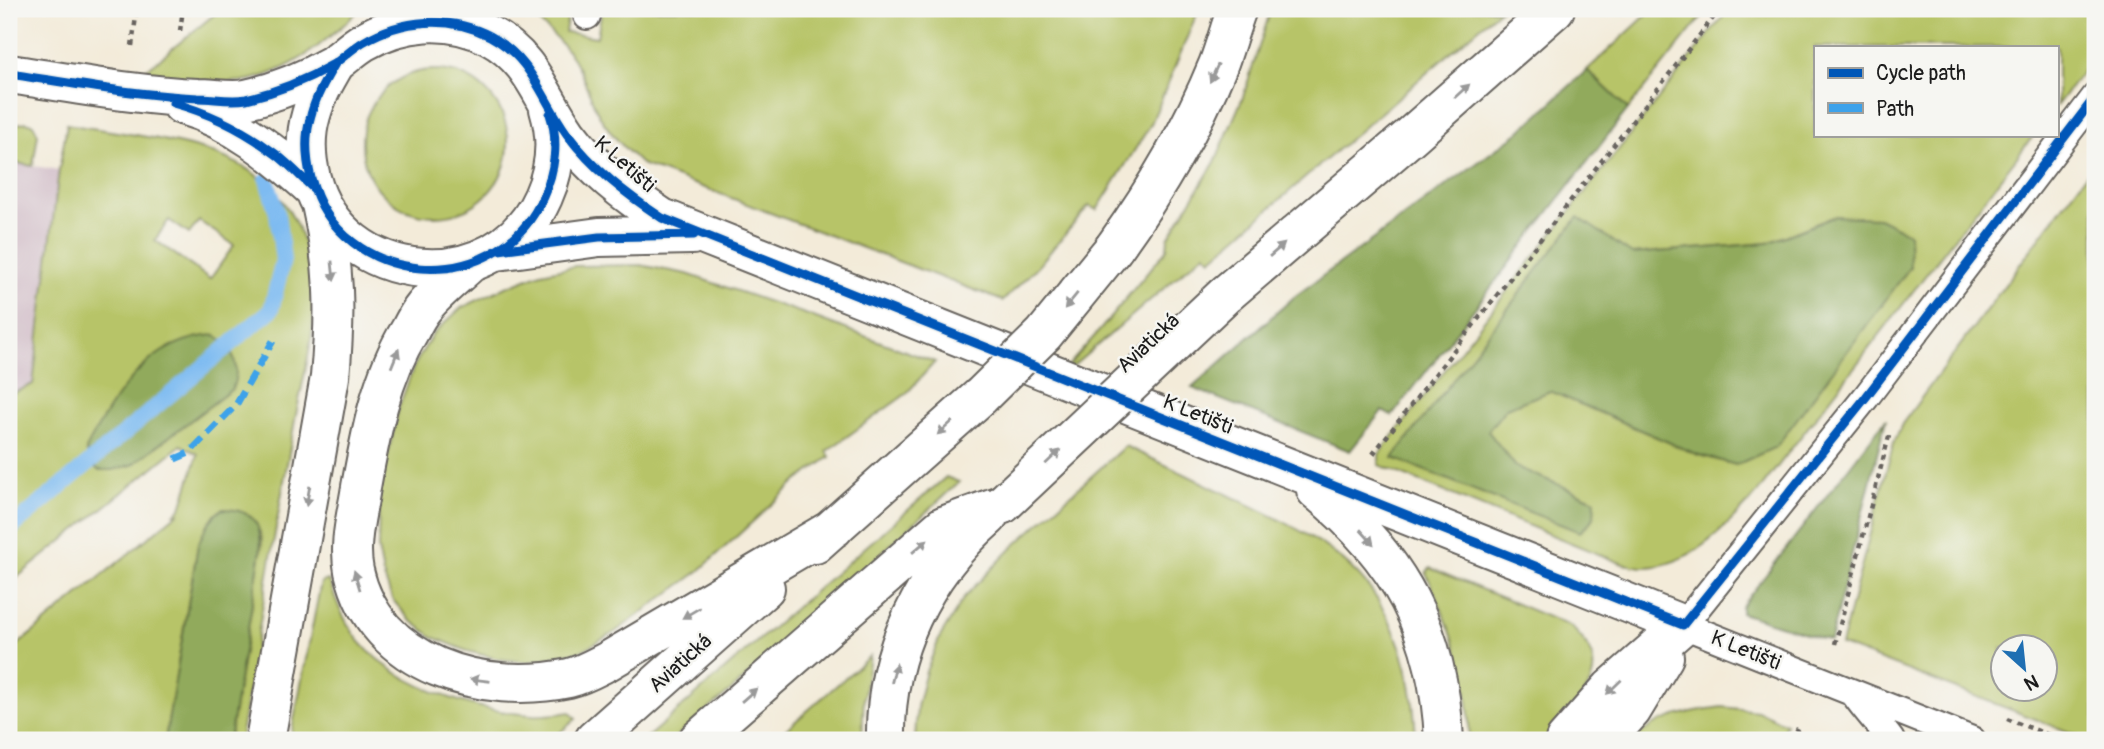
<svg xmlns="http://www.w3.org/2000/svg" width="2104" height="749" viewBox="0 0 2104 749" font-family="Pangolin,sans-serif">
<style>
.industrial{fill:#d1bdc8}
.green{fill:#b7c467;stroke:#6a7042;stroke-width:2;fill-rule:evenodd}
.forest{fill:#91aa5c;stroke:#56633c;stroke-width:2}
.lines{fill:none;stroke-linecap:round;stroke-linejoin:round}
.stream{stroke:#7ebbf1;stroke-width:16}
.lane-casing{stroke:#67645e;stroke-width:30}
.secondary-casing{stroke:#67645e;stroke-width:42}
.path{stroke:#67645e;stroke-width:4.5;stroke-dasharray:5 5;stroke-linecap:butt}
.lane{stroke:#fff;stroke-width:26}
.secondary{stroke:#fff;stroke-width:38}
.secondary-bridge-casing{stroke:#67645e;stroke-width:42;stroke-linecap:butt}
.secondary-bridge{stroke:#fff;stroke-width:38}
.quiet{stroke:#3da2ea;stroke-width:7;stroke-dasharray:14 7;stroke-linecap:butt}
.cycleway-casing{stroke:#f6f6f2;stroke-width:13}
.cycleway{stroke:#0057b8;stroke-width:9}
.oneway{fill:#999}
.labels{text-anchor:middle;stroke-width:5;stroke-linejoin:round;paint-order:stroke}
.street-label{font-size:21px;fill:#1c1c1c;stroke:#f6f6f2}
</style>
<rect width="100%" height="100%" fill="#f6f6f2"/>
<filter id="ink" filterUnits="userSpaceOnUse"><feTurbulence type="fractalNoise" baseFrequency=".0143" numOctaves="2"/><feDisplacementMap in="SourceGraphic" scale="14" xChannelSelector="R" yChannelSelector="G"/><feConvolveMatrix kernelMatrix="1 2 1 2 8 2 1 2 1" color-interpolation-filters="sRGB"/></filter>
<filter id="wash" filterUnits="userSpaceOnUse"><feTurbulence type="fractalNoise" baseFrequency=".00686" numOctaves="4" result="noise"/><feDisplacementMap in="SourceGraphic" scale="28" xChannelSelector="R" yChannelSelector="G"/><feGaussianBlur stdDeviation="1.57" result="paint"/><feColorMatrix in="noise" values="0 0 0 0 0 0 0 0 0 0 0 0 0 0 0 0 0 1.4 0 .05"/><feComposite in="paint" operator="in"/></filter>
<g filter="url(#wash)">
<rect width="100%" height="100%" fill="#f3ebd9"/>
<path class="industrial" d="M 9,162 L 59,170 L 33,384 L 9,395 Z"/>
<path class="green" d="M 221,9 L 359,9 C 351,21 339,28 328,38 C 302,61 263,83 227,82 C 198,81 169,77 141,74 Z
M 523,9 L 569,9 L 565,32 L 597,37 L 602,9 L 1199,9 L 1151,124 L 1097,210 L 1089,206 L 1038,266 L 1003,301 L 641,164 C 623,147 607,131 596,109 C 587,89 581,68 567,50 C 554,34 539,21 523,9 Z
M 1271,9 L 1501,9 L 1211,259 L 1205,253 L 1051,385 L 1100,330 L 1167,249 L 1168,238 L 1215,162 L 1243,97 Z
M 1653,9 L 1708,9 L 1628,109 L 1587,70 Z
M 1729,9 L 2086,9 L 2095,16 L 2095,55 L 2057,105 L 2057,47 L 1815,47 L 1815,135 L 2034,135 L 1754,497 C 1725,528 1691,566 1645,567 C 1638,567 1630,565 1623,564 L 1379,465 L 1379,454 ZM 1836,216 L 1910,267 L 1775,447 L 1736,465 L 1696,454 L 1550,391 L 1506,408 L 1487,431 L 1516,467 L 1595,500 L 1394,458 L 1632,254 L 1768,243 Z
M362 143a73 73 0 1 1 146 0a73 73 0 1 1-146 0Z
M 26,122 L 33,124 L 38,134 L 33,166 L 9,162 L 9,126 Z
M 67,124 C 127,135 212,140 260,178 C 292,203 309,245 313,284 C 318,333 301,383 293,431 C 274,534 258,637 240,740 L 229,740 L 260,557 C 261,551 263,541 261,535 C 254,517 241,509 222,509 L 198,545 L 165,740 L 9,740 C 12,728 16,720 9,708 L 9,652 L 178,513 L 175,513 L 181,508 L 198,454 L 181,445 L 9,584 L 9,395 L 33,384 L 59,170 ZM 169,220 L 189,234 L 199,221 L 234,245 L 210,279 L 155,240 Z
M 2095,163 L 2095,740 L 2090,740 L 1841,645 L 1888,464 L 1894,442 L 1902,424 ZM 2002,648 L 2044,648 L 2044,690 L 2002,690 Z
M 640,265 L 687,274 L 805,314 L 935,362 L 906,394 L 827,451 L 830,457 L 797,481 L 698,572 L 615,632 L 579,652 L 528,662 L 499,659 L 467,651 L 433,637 L 410,620 L 392,599 L 383,574 L 378,549 L 379,495 L 399,407 L 414,366 L 432,335 L 461,308 L 501,289 L 541,273 L 575,266 Z
M 1125,446 C 1157,461 1189,476 1222,492 C 1276,517 1344,546 1377,599 C 1405,642 1414,690 1416,740 L 915,740 L 917,707 L 926,671 L 940,637 L 965,596 L 1015,545 Z
M 946,477 L 959,482 L 734,688 L 672,740 L 644,740 Z
M 1430,568 L 1570,626 C 1621,671 1578,702 1545,740 L 1469,740 C 1472,677 1451,629 1426,573 Z
M 329,580 C 335,599 342,617 354,634 C 389,684 473,711 532,715 C 544,716 557,714 570,712 L 576,719 L 551,740 L 290,740 L 321,582 Z
M 870,656 L 864,696 L 862,740 L 774,740 Z
M 1722,707 L 1758,711 L 1786,724 L 1779,740 L 1632,740 C 1658,717 1689,711 1722,707 Z"/>
<path class="forest" d="M 1587,70 L 1628,109 L 1392,416 L 1382,411 L 1350,451 L 1192,388 L 1294,297 L 1518,133 Z
M 1836,216 L 1879,218 L 1909,233 L 1910,267 L 1776,447 L 1736,465 L 1696,454 L 1550,391 L 1506,408 L 1488,431 L 1516,467 L 1595,500 L 1594,518 L 1580,532 L 1393,458 L 1578,217 L 1632,254 L 1768,243 Z
M 216,335 C 234,350 241,368 232,389 L 132,465 L 113,470 L 98,470 L 89,461 L 86,449 C 115,395 148,338 216,335 Z
M 1886,419 L 1830,641 L 1741,613 L 1741,607 Z
M 222,509 C 257,509 263,527 260,557 L 229,740 L 165,740 L 198,545 C 204,530 209,519 222,509 Z"/>
<g class="lines">
<path class="stream" d="M 9,530 L 271,310 L 283,260 L 277,213 L 267,180"/>
</g>
</g>
<g filter="url(#ink)">
<g class="lines">
<defs>
<path id="lane" d="M 587,16 L 588,9
M 1855,695 C 1866,711 1879,724 1891,740
M 1972,740 L 1683,625 L 1866,397 L 2095,97"/>
<path id="secondary" d="M 336,62 C 326,79 316,96 311,115 C 305,135 306,158 311,178 C 340,288 497,301 543,197 C 556,168 558,139 549,109
M 9,74 C 72,83 134,95 198,98 C 213,98 231,102 246,99 C 277,92 306,80 334,64 C 344,57 353,48 363,42 C 402,19 449,15 490,36 C 533,59 541,98 567,134 C 593,169 626,194 662,218 L 1683,625
M 182,105 C 234,120 275,154 314,189
M 1114,248 C 1155,191 1191,131 1218,65 C 1225,47 1230,27 1237,9
M 497,251 L 599,237 L 692,235
M 470,263 C 455,277 437,291 424,307 C 418,314 414,322 410,330 C 381,377 371,432 361,487 C 357,514 348,543 354,571 C 375,666 484,696 569,678 C 582,675 596,667 608,661 L 834,528
M 1225,295 L 1411,136 L 1555,9
M 1316,490 C 1400,558 1439,632 1444,740
M 815,544 L 981,396
M 265,740 L 330,377 C 336,312 335,267 321,204
M 594,740 L 765,588
M 698,740 L 943,526 L 1003,504
M 886,740 C 884,653 923,574 988,517
M 1565,740 L 1611,688 L 1683,625
M 1605,740 L 1632,710 L 1664,657"/>
</defs>
<use href="#lane" class="lane-casing"/>
<use href="#secondary" class="secondary-casing"/>
<path class="path" d="M 180,31 L 183,9
M 132,46 L 137,9
M 1373,454 L 1720,9
M 1835,644 L 1889,436
M 2007,719 L 2062,740
M 1792,740 L 1798,728"/>
<use href="#lane" class="lane"/>
<use href="#secondary" class="secondary"/>
<defs>
<path id="secondary-bridge" d="M 981,396 L 1044,334 L 1114,248
M 1003,504 L 1225,295"/>
</defs>
<use href="#secondary-bridge" class="secondary-bridge-casing"/>
<use href="#secondary-bridge" class="secondary-bridge"/>
<path class="quiet" d="M 175,459 L 189,453 L 236,405 L 273,341"/>
<defs>
<path id="cycleway" d="M 336,62 C 326,79 316,96 311,115 C 305,135 306,158 311,178 C 340,289 497,301 543,197 C 555,171 559,141 550,114
M 9,74 C 72,83 134,95 198,98 C 213,98 231,102 246,99 C 277,92 306,80 334,64 C 344,57 353,48 363,42 C 402,19 449,15 490,36 C 533,59 541,98 567,134 C 593,169 626,194 662,218 L 1683,625 L 1866,397 L 2095,97
M 173,103 C 210,113 247,132 277,155 C 290,165 302,178 314,189
M 499,250 L 599,237 L 694,235"/>
</defs>
<use href="#cycleway" class="cycleway-casing"/>
<use href="#cycleway" class="cycleway"/>
</g>
<defs><path id="oneway-solid" d="M-6-.8H1V-3.2L6.5 0L1 3.2V.8H-6Z" transform="scale(1.75)"/></defs>
<g class="oneway">
<use href="#oneway-solid" transform="translate(1214 73) rotate(115)"/>
<use href="#oneway-solid" transform="translate(1462 91) rotate(-42)"/>
<use href="#oneway-solid" transform="translate(1277 250) rotate(-41)"/>
<use href="#oneway-solid" transform="translate(333 271) rotate(84)"/>
<use href="#oneway-solid" transform="translate(1071 301) rotate(129)"/>
<use href="#oneway-solid" transform="translate(395 358) rotate(-68)"/>
<use href="#oneway-solid" transform="translate(945 428) rotate(138)"/>
<use href="#oneway-solid" transform="translate(1053 457) rotate(-43)"/>
<use href="#oneway-solid" transform="translate(308 496) rotate(100)"/>
<use href="#oneway-solid" transform="translate(1367 537) rotate(48)"/>
<use href="#oneway-solid" transform="translate(920 546) rotate(-41)"/>
<use href="#oneway-solid" transform="translate(357 580) rotate(-107)"/>
<use href="#oneway-solid" transform="translate(691 613) rotate(149)"/>
<use href="#oneway-solid" transform="translate(894 673) rotate(-76)"/>
<use href="#oneway-solid" transform="translate(480 680) rotate(-173)"/>
<use href="#oneway-solid" transform="translate(1614 687) rotate(136)"/>
<use href="#oneway-solid" transform="translate(749 695) rotate(-41)"/>
</g>
</g>
<g class="labels">
<g class="street-label">
<text transform="translate(625 164) rotate(41)" y="7">K Letišti</text>
<text transform="translate(1148 343) rotate(-43)" y="7">Aviatická</text>
<text transform="translate(1198 414) rotate(22)" y="7">K Letišti</text>
<text transform="translate(1746 650) rotate(22)" y="7">K Letišti</text>
<text transform="translate(680 663) rotate(-42)" y="7">Aviatická</text>
</g>
</g>
<rect width="2104" height="749" fill="none" stroke="#f6f6f2" stroke-width="35"/>
<rect x="1814" y="46" width="245" height="91" fill="#f6f6f2" stroke="#9f9f9c" stroke-width="2"/>
<rect x="1828" y="68" width="35" height="10" fill="#0057b8" stroke="#9f9f9c" stroke-width="2"/>
<text x="1876" y="80" font-size="21" fill="#1c1c1c">Cycle path</text>
<rect x="1828" y="103" width="35" height="10" fill="#3da2ea" stroke="#9f9f9c" stroke-width="2"/>
<text x="1876" y="116" font-size="21" fill="#1c1c1c">Path</text>
<g transform="translate(2024 668) rotate(153)"><circle r="33" fill="#f6f6f2" stroke="#9f9f9c" stroke-width="2"/>
<path d="M0-5L12 26L0 18L-12 26Z" fill="#1f6fb2"/>
<text y="-10" font-size="19" font-weight="bold" text-anchor="middle" fill="#1c1c1c">N</text>
</g>
</svg>
